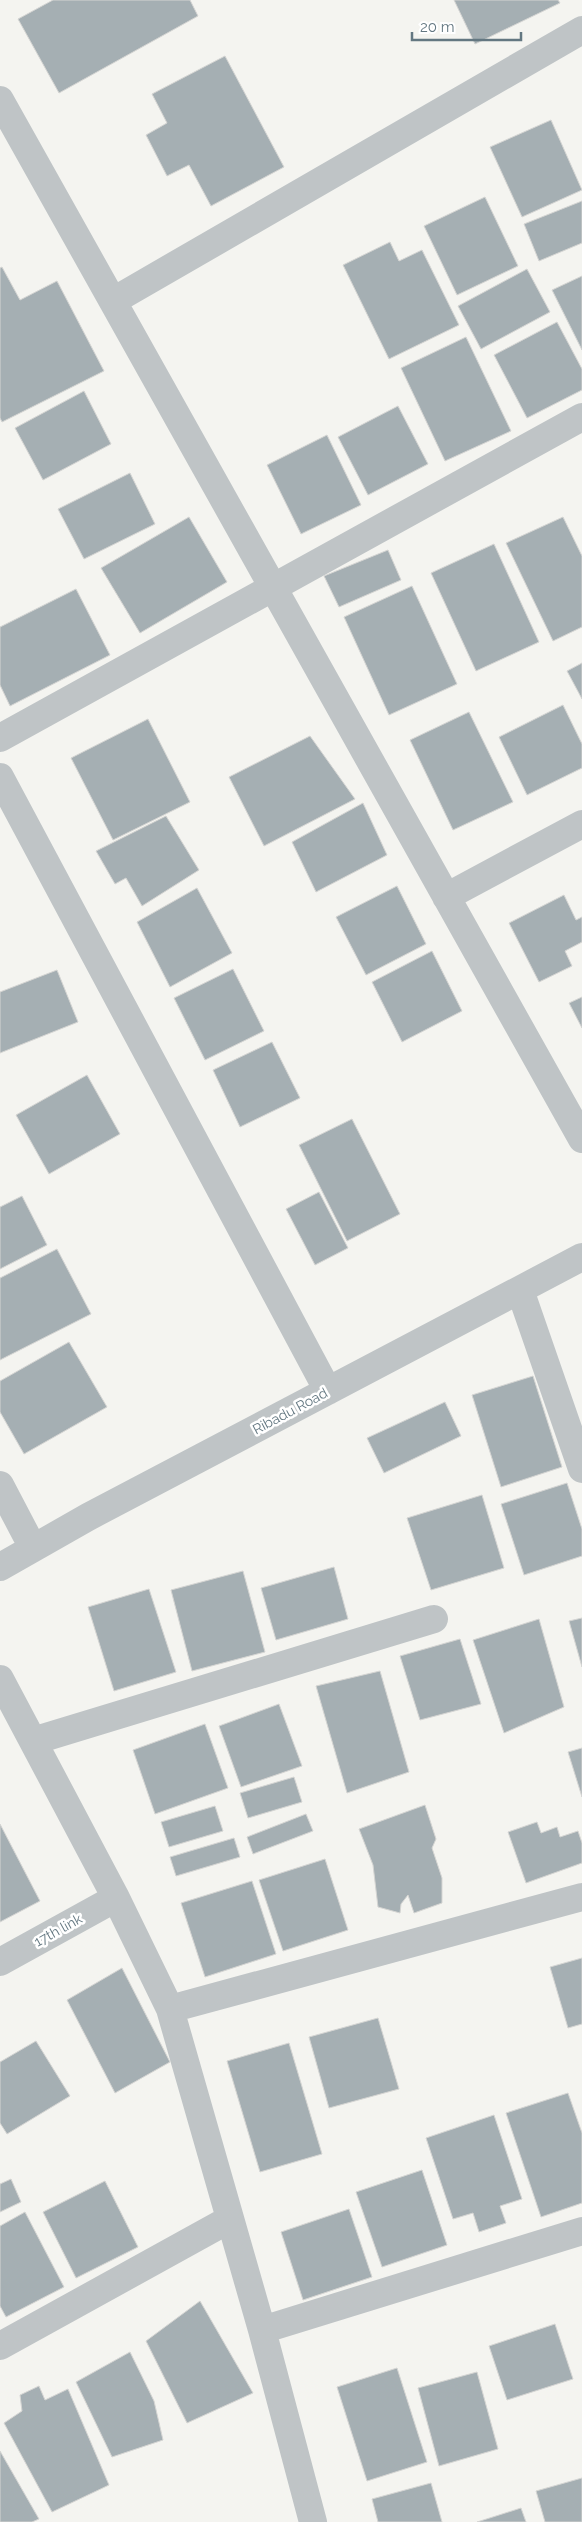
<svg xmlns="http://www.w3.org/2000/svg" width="582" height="2522" viewBox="0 0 582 2522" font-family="Raleway,sans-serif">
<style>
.building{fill:#a5afb3;stroke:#d5d5d3}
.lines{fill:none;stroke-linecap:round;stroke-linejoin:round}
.minor{stroke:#bfc4c6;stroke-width:28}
.labels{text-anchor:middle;stroke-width:5;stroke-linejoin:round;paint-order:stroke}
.street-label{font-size:14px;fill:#637781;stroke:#fff}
</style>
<rect width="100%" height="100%" fill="#f4f4f0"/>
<path class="building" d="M 53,0 L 190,0 L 198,16 L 59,93 L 18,19 Z
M 454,0 L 558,0 L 560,3 L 475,44 Z
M 225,56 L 284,167 L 211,206 L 189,165 L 167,176 L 146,135 L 167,123 L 152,94 Z
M 551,120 L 582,190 L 522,217 L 490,147 Z
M 485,197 L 518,266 L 457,295 L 424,226 Z
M 582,201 L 582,243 L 539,261 L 524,224 Z
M 390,242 L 399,261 L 422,250 L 459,325 L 389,359 L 343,265 Z
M 2,267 L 20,300 L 57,281 L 104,371 L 2,422 L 0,418 L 0,268 Z
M 527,269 L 550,312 L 481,349 L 458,306 Z
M 582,276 L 582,350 L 552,290 Z
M 557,322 L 582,369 L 582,390 L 527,418 L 494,355 Z
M 466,337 L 511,431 L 445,461 L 401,368 Z
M 84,391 L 111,444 L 43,480 L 15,428 Z
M 398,406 L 428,464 L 368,495 L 338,437 Z
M 327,435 L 361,505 L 301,534 L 267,465 Z
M 130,473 L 155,524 L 84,559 L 58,509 Z
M 189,517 L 227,582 L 140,633 L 101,568 Z
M 563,517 L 582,556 L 582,627 L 553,641 L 506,543 Z
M 494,544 L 539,642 L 476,671 L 431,573 Z
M 388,550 L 401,580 L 339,607 L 324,576 Z
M 412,586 L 457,684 L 389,715 L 344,617 Z
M 76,589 L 110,655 L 10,706 L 0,685 L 0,627 Z
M 582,663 L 582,699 L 567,671 Z
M 563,705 L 582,744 L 582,768 L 527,795 L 499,737 Z
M 469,712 L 513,802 L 453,830 L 410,740 Z
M 148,719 L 190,802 L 113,840 L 71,758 Z
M 310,736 L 355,799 L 264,846 L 229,777 Z
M 363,803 L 387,855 L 316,892 L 292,842 Z
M 166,816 L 199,870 L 142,906 L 126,878 L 115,884 L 96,851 Z
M 397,886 L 426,944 L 366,975 L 336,917 Z
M 197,888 L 232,953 L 170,987 L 137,922 Z
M 564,895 L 576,920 L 582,917 L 582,942 L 565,951 L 572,966 L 539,982 L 509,923 Z
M 432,951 L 462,1011 L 402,1042 L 372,982 Z
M 233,969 L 264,1031 L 205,1060 L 174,998 Z
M 57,970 L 78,1022 L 0,1053 L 0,992 Z
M 582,997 L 582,1028 L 569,1003 Z
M 272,1042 L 300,1098 L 240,1127 L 213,1070 Z
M 87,1075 L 120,1134 L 49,1174 L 16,1115 Z
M 352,1119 L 400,1214 L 347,1241 L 299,1145 Z
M 319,1192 L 348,1248 L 315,1265 L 286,1209 Z
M 22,1196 L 47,1245 L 0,1269 L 0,1207 Z
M 57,1249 L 91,1314 L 0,1360 L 0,1278 Z
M 69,1342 L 107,1407 L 24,1454 L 0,1412 L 0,1381 Z
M 533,1376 L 562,1467 L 501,1487 L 472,1395 Z
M 445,1402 L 461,1436 L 384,1473 L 367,1438 Z
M 567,1483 L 582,1529 L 582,1556 L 524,1575 L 501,1504 Z
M 482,1495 L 504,1568 L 431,1590 L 407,1518 Z
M 334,1567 L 348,1619 L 276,1640 L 261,1588 Z
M 243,1571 L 265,1652 L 192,1671 L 171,1590 Z
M 149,1589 L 176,1672 L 114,1691 L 88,1607 Z
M 582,1618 L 582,1667 L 569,1621 Z
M 539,1619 L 564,1707 L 504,1733 L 473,1640 Z
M 460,1639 L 481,1704 L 420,1720 L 400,1656 Z
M 380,1671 L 409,1772 L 347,1793 L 316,1686 Z
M 279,1704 L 302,1766 L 241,1787 L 219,1726 Z
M 205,1724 L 228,1788 L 155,1814 L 133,1750 Z
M 582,1748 L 582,1797 L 568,1752 Z
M 294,1777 L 302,1802 L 248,1818 L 240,1793 Z
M 425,1805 L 436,1839 L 432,1848 L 442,1878 L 442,1903 L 414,1913 L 408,1895 L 401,1904 L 400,1913 L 378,1907 L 373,1865 L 359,1829 Z
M 215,1806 L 223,1831 L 169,1847 L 161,1822 Z
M 306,1814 L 313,1831 L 253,1854 L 247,1837 Z
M 537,1822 L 541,1833 L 557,1827 L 560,1837 L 578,1831 L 582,1843 L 582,1863 L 526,1883 L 508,1832 Z
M 0,1824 L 40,1901 L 0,1922 Z
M 234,1838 L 240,1857 L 176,1876 L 170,1857 Z
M 325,1859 L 348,1930 L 283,1951 L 259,1880 Z
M 252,1881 L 276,1954 L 205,1977 L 181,1903 Z
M 582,1958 L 582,2024 L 568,2028 L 550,1967 Z
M 122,1968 L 170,2062 L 115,2093 L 67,2000 Z
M 378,2018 L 399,2089 L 329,2108 L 309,2037 Z
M 36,2041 L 70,2096 L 7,2134 L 0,2123 L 0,2062 Z
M 289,2043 L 322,2154 L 260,2172 L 227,2061 Z
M 568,2093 L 582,2133 L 582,2203 L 541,2217 L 506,2113 Z
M 494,2115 L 522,2199 L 500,2206 L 506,2223 L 479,2232 L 473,2213 L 453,2219 L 426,2138 Z
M 422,2170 L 447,2245 L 382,2267 L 356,2192 Z
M 11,2179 L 21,2202 L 0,2212 L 0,2184 Z
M 105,2181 L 138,2247 L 76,2278 L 43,2212 Z
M 349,2209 L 372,2277 L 303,2300 L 281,2232 Z
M 25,2212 L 64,2287 L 6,2317 L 0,2306 L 0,2226 Z
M 200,2301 L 253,2393 L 187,2423 L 146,2341 Z
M 555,2324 L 573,2379 L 507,2400 L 489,2346 Z
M 130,2352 L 154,2401 L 163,2440 L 112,2457 L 76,2382 Z
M 397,2368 L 427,2462 L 367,2481 L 337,2387 Z
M 477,2372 L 498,2449 L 439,2466 L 418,2388 Z
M 39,2386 L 45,2400 L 68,2389 L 109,2485 L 52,2512 L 4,2423 L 22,2411 L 20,2395 Z
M 0,2451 L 39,2519 L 32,2522 L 0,2522 Z
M 582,2478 L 582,2522 L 545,2522 L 536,2491 Z
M 431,2483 L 442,2522 L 378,2522 L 372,2499 Z
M 521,2508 L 526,2522 L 477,2522 Z"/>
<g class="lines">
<path class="minor" d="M 0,100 L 582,1139
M 113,301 L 582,30
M 0,738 L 582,417
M 0,777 L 328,1391
M 446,897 L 582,824
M 520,1290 L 582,1469
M 0,1485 L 33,1548
M 0,1567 L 88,1517 L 582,1257
M 0,1679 L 116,1898 L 170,2009 L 262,2330 L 582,2231
M 33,1741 L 434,1619
M 0,1962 L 116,1898
M 170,2009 L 582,1897
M 262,2330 L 313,2522
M 0,2346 L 230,2219"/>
</g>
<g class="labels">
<g class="street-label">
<text transform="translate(290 1411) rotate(-28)" y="5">Ribadu Road</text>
<text transform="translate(58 1930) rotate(-29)" y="5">17th link</text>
</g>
</g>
<path d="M412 32v8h109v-8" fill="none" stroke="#637781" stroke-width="2.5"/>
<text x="420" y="32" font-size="15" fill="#637781" stroke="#ffffff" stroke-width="4" paint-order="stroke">20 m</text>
</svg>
